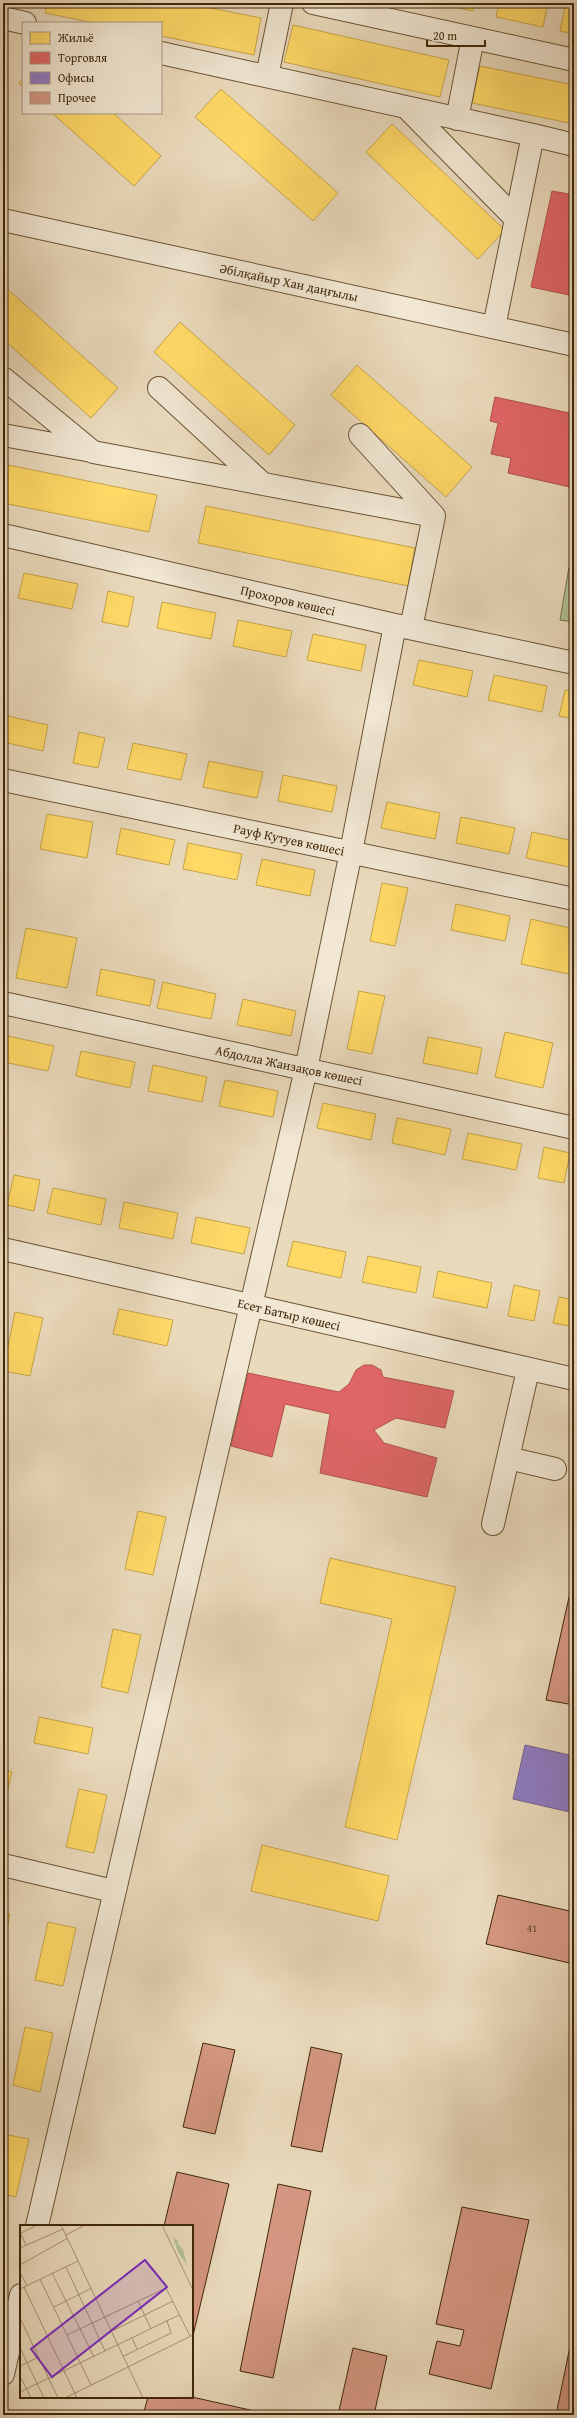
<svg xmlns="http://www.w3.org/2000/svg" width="577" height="2418" viewBox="0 0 577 2418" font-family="'Gentium Book Plus',serif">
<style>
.garden{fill:#b1c195;stroke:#78744f}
.homes{fill:#ffd966;stroke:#c6a44a}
.shops{fill:#e06666;stroke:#b0534a}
.offices{fill:#8e7cc3;stroke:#77628b}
.building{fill:#d59781;stroke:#402709}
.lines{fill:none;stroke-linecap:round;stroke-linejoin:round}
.minor-casing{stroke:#6a5436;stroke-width:24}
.minor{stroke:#f1e7d3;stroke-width:22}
.labels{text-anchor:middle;stroke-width:4;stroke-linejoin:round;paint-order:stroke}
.number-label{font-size:11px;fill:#654327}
.street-label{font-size:13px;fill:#402709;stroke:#f1e7d3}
.inset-road{fill:none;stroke:#a69274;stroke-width:1}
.view{fill:#7b2cbf;fill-opacity:0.15;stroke:#7b2cbf;stroke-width:2}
.inset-edge{fill:none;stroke:#402709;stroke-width:2}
</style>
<rect width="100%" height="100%" fill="#eadabc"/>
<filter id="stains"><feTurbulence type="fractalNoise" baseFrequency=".005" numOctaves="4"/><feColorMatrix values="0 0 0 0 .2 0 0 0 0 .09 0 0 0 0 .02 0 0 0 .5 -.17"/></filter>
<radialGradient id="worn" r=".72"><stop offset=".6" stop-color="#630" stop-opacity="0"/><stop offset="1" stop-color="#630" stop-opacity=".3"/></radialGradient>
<path class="garden" d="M 569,567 L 574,568 L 574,622 L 560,620 Z"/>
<path class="homes" d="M 47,3 L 186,3 L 261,18 L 254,55 L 161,36 L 161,23 L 95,23 L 45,13 Z
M 435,3 L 475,3 L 473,11 Z
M 499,3 L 548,3 L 543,27 L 496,17 Z
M 566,3 L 574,5 L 574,34 L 560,31 Z
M 293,25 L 449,60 L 440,97 L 284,62 Z
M 480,66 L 574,85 L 574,124 L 472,103 Z
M 23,79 L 23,87 L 19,83 Z
M 221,89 L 338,193 L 313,221 L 195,117 Z
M 52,113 L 113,113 L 161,156 L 134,186 Z
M 392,124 L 505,230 L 478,259 L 366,152 Z
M 3,285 L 118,388 L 91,418 L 3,339 Z
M 180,322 L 295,425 L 269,455 L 154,352 Z
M 357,365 L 472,467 L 446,497 L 331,395 Z
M 3,464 L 157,495 L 149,532 L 3,503 Z
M 206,506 L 415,548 L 408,586 L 198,543 Z
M 24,573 L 78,584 L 72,609 L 18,598 Z
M 108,591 L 134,597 L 128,627 L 102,622 Z
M 162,602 L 216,613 L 211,639 L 157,628 Z
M 238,620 L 292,631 L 286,657 L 233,646 Z
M 313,634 L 366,645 L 361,671 L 307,660 Z
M 419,660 L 473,671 L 467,697 L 413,685 Z
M 494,675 L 547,686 L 542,712 L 488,700 Z
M 565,690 L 574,692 L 574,719 L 559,716 Z
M 3,715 L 48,725 L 43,751 L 3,742 Z
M 79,732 L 105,738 L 98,768 L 73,763 Z
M 133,743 L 187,754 L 181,780 L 127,769 Z
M 209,761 L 263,772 L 257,798 L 203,787 Z
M 283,775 L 337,786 L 332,812 L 278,801 Z
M 387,802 L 440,813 L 435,839 L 381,828 Z
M 47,814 L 93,822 L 87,858 L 40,849 Z
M 461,817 L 515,828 L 509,854 L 456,843 Z
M 121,828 L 175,840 L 169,865 L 116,854 Z
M 532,832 L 574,841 L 574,868 L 526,858 Z
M 188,843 L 242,854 L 237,880 L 183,869 Z
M 262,859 L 315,870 L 310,896 L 256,885 Z
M 382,883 L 408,888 L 395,946 L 370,941 Z
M 456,904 L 510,916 L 505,941 L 451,930 Z
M 531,919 L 574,929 L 574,954 L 569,974 L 521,964 Z
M 26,928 L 77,938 L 67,988 L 16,978 Z
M 101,969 L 155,980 L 150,1006 L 96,995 Z
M 163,982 L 216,994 L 211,1019 L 157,1008 Z
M 359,991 L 385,996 L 372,1054 L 347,1049 Z
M 243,999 L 296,1011 L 291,1036 L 237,1025 Z
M 505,1032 L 553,1043 L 543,1088 L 495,1077 Z
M 3,1035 L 54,1046 L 48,1071 L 3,1062 Z
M 428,1037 L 482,1048 L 477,1074 L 423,1063 Z
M 81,1051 L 135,1062 L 130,1088 L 76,1076 Z
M 153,1065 L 207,1077 L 202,1102 L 148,1091 Z
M 574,1074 L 574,1094 L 570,1093 Z
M 225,1080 L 278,1091 L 273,1117 L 219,1106 Z
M 323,1103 L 376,1114 L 371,1140 L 317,1128 Z
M 397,1118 L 451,1129 L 445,1155 L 392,1143 Z
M 468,1133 L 522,1144 L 516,1170 L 462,1159 Z
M 544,1147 L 570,1153 L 564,1183 L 538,1178 Z
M 14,1175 L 40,1180 L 34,1211 L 7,1205 Z
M 53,1188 L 106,1199 L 101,1225 L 47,1213 Z
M 124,1202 L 178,1213 L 173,1239 L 119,1228 Z
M 196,1217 L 250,1228 L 244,1254 L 191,1243 Z
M 293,1241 L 346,1252 L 341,1278 L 287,1266 Z
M 368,1256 L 421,1267 L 416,1293 L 362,1282 Z
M 438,1271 L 492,1283 L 487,1308 L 433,1297 Z
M 514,1285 L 540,1291 L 534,1321 L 508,1316 Z
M 559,1297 L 574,1300 L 574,1327 L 553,1323 Z
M 119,1309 L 173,1320 L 167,1346 L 113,1334 Z
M 15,1312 L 43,1318 L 30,1376 L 3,1371 Z
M 3,1480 L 8,1481 L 3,1503 Z
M 138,1511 L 166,1517 L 153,1575 L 125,1569 Z
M 330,1558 L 456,1587 L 397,1840 L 345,1827 L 392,1619 L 320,1603 Z
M 113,1629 L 141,1635 L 128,1693 L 101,1687 Z
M 39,1717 L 93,1728 L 88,1754 L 34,1743 Z
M 3,1770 L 12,1772 L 3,1810 Z
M 79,1789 L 107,1795 L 94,1853 L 66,1847 Z
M 262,1845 L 389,1876 L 378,1921 L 251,1891 Z
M 3,1913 L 10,1914 L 5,1940 L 3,1940 Z
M 48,1922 L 76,1928 L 63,1986 L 35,1980 Z
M 25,2027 L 53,2033 L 40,2092 L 13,2085 Z
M 3,2134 L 29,2139 L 16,2197 L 3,2194 Z"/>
<path class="shops" d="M 552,191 L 574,195 L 574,296 L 531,287 Z
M 495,397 L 574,414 L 574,488 L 508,473 L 511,458 L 491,454 L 498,423 L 490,421 Z
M 364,1365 L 372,1365 L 381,1370 L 383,1377 L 454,1391 L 445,1428 L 396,1418 L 374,1430 L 384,1443 L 437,1458 L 427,1497 L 320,1473 L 330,1414 L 285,1404 L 272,1457 L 231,1446 L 248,1373 L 339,1392 L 349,1384 L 356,1370 Z"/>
<path class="offices" d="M 525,1745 L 574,1756 L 574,1813 L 513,1799 Z"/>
<path class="building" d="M 574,1575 L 574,1705 L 546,1700 Z
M 498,1895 L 574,1912 L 574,1964 L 486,1944 Z
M 203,2043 L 235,2050 L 215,2134 L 183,2127 Z
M 311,2047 L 342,2054 L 322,2152 L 291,2146 Z
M 177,2172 L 229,2184 L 192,2340 L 192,2226 L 164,2226 Z
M 278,2184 L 311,2191 L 273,2378 L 240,2371 Z
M 462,2207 L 529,2220 L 491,2389 L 429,2374 L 437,2341 L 460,2346 L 464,2330 L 436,2324 Z
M 574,2327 L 574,2414 L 557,2410 Z
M 353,2348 L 387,2356 L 374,2415 L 338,2415 Z
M 148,2397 L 192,2397 L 268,2414 L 143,2415 Z"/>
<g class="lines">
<defs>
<path id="minor" d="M 313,3 L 574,60
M 3,18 L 25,23
M 161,53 L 533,135 L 494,327
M 267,76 L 282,3
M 407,108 L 516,219
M 457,119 L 473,38
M 533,135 L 574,145
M 3,220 L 574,345
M 3,378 L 93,452 L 434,516 L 411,628
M 159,388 L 263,484
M 3,435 L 92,451
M 360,435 L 434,516
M 3,535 L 395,625 L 574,663
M 3,780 L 574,899
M 3,1003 L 574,1128
M 3,1249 L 574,1379
M 508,1458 L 555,1469
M 493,1524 L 528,1370
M 3,1865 L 113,1891
M 37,2226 L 306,1069 L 351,852 L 395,625
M 3,2374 L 21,2295"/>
</defs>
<use href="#minor" class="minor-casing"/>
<use href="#minor" class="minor"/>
</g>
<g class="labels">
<g class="number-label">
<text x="532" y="1932">41</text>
</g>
<g class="street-label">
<text transform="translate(289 282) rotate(12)" y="5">Әбілқайыр Хан даңғылы</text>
<text transform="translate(288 600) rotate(13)" y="5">Прохоров көшесі</text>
<text transform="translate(289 839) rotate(12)" y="5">Рауф Кутуев көшесі</text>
<text transform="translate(289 1065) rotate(12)" y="5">Абдолла Жанзақов көшесі</text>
<text transform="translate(289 1314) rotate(13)" y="5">Есет Батыр көшесі</text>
</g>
</g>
<g transform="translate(20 2225)">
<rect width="173" height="173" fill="#eadabc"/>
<path d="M 153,12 L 158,16 L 157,18 L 163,25 L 167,40 L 158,27 Z" fill="#b1c195"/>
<path class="inset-road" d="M 41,0 L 123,173M 142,0 L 173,65M 0,7 L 6,20M 1,8 L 17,0M 46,10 L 65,0M 0,23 L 43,4M 0,40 L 48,13M 46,42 L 85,126M 0,47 L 7,61M 32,48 L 74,132M 20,54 L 71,160M 4,62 L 57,173M 0,64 L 58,36M 118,76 L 131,104M 34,82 L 72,63M 0,93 L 38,173M 92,106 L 153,76M 47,110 L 146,63 L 170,111M 112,113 L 117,124M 0,123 L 24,173M 104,131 L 151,108 L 147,96M 0,141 L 19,132M 0,151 L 11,173M 0,167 L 159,90M 45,173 L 173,110"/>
<path class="view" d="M 125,35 L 147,62 L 32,152 L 11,124 Z"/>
<rect width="173" height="173" class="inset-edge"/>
</g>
<rect width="577" height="2418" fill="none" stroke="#eadabc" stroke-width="16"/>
<rect x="4" y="4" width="569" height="2410" fill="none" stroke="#402709" stroke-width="2"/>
<rect x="8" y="8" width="561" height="2402" fill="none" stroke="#402709"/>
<rect x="22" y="22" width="140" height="92" fill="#f1e7d3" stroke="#aa9a82"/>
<rect x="30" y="32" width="20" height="12" fill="#ffd966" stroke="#aa9a82"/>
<text x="58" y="42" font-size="12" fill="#402709">Жильё</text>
<rect x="30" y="52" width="20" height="12" fill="#e06666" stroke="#aa9a82"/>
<text x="58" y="62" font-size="12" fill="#402709">Торговля</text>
<rect x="30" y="72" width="20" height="12" fill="#8e7cc3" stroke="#aa9a82"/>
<text x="58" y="82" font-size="12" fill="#402709">Офисы</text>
<rect x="30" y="92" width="20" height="12" fill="#d59781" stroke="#aa9a82"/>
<text x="58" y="102" font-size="12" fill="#402709">Прочее</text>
<path d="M427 40v6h58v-6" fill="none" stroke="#402709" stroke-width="2"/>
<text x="433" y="40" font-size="12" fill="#402709" stroke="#f1e7d3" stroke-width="3" paint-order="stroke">20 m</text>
<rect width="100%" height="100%" filter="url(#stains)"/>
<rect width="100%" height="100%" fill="url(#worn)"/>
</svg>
